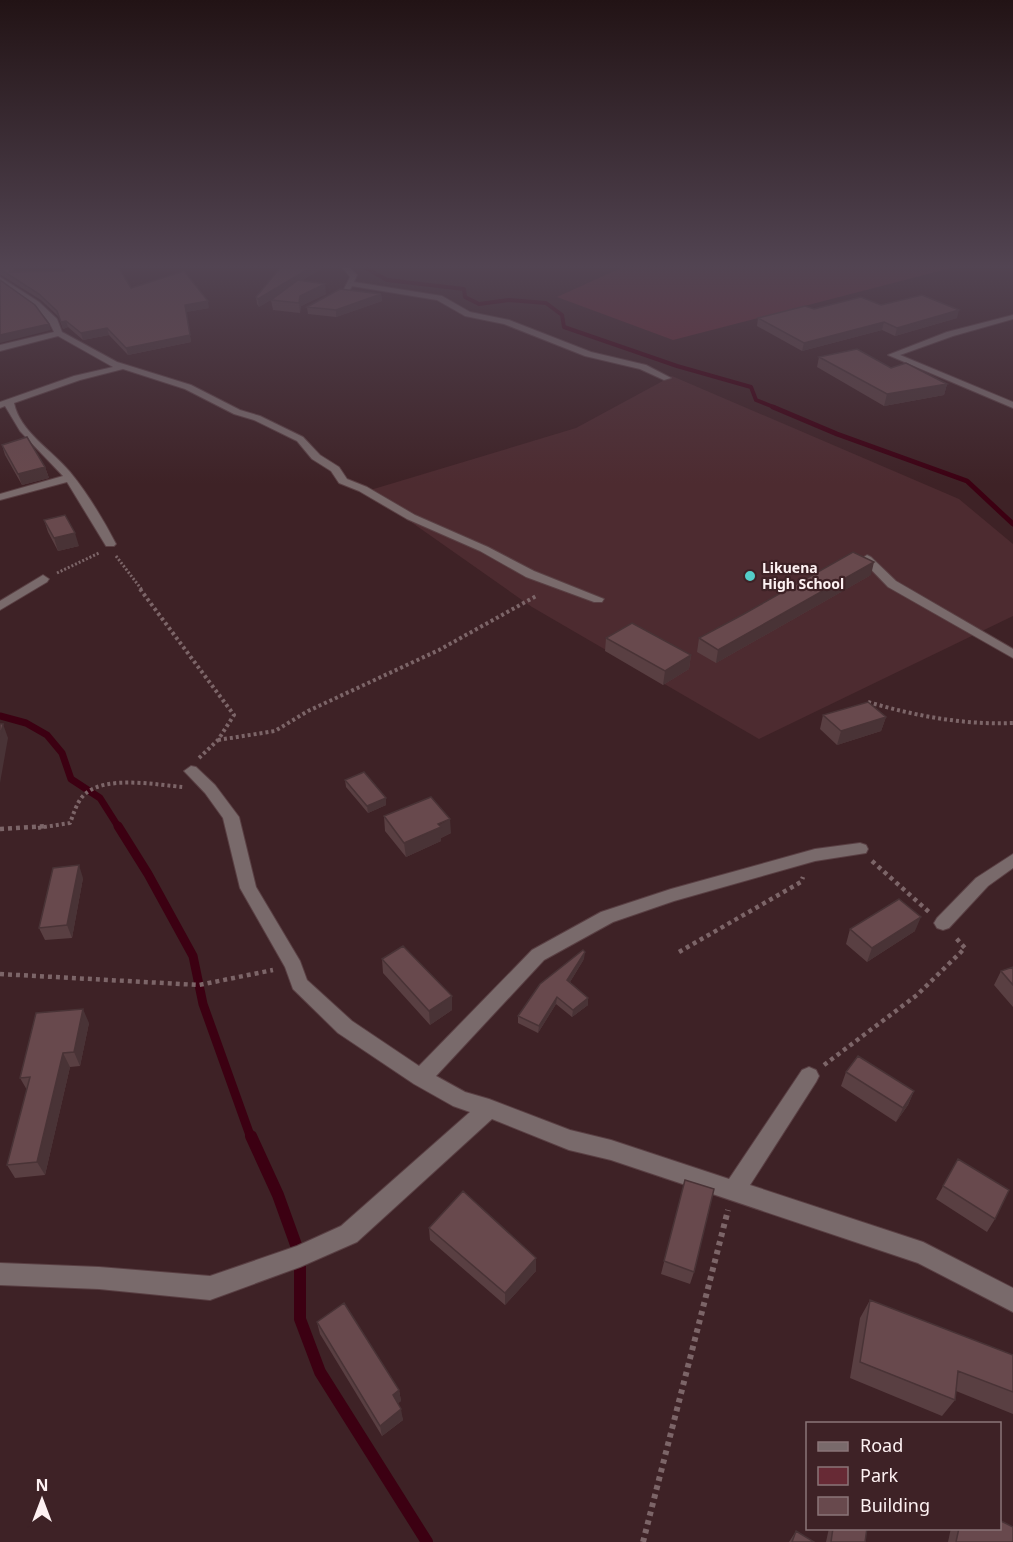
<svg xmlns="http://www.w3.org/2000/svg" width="1013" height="1542" viewBox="0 0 1013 1542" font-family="'Noto Sans',sans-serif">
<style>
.built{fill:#4d2b30}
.green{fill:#672a35}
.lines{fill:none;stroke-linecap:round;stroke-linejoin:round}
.stream-far4{stroke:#3c0012;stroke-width:4}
.stream-far3{stroke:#3c0012;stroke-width:5}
.stream-far2{stroke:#3c0012;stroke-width:7}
.stream-far1{stroke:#3c0012;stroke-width:9}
.stream{stroke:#3c0012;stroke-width:12}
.minor-casing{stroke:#593f43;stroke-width:2}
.path-far3{stroke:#7c6568;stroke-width:3;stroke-dasharray:2 2;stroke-linecap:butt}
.path-far2{stroke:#7c6568;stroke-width:4;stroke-dasharray:3 3;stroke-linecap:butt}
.path-far1{stroke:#7c6568;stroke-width:4.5;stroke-dasharray:4 4;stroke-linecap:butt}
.path{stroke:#7c6568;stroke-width:6;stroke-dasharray:4.5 4.5;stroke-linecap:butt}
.minor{fill:#796a6b;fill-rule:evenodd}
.wall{fill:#593f42}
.shaded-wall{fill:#493336}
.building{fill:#68494d;stroke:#493336;stroke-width:1.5}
.poi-dot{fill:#54cdc8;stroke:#3e2226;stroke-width:2}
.labels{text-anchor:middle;stroke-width:4.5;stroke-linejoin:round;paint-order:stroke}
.far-poi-label{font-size:14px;font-weight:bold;fill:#fdf1f2;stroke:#3e2226;text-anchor:start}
</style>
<rect width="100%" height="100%" fill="#3e2226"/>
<path class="built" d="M 672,376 L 959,499 L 1013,544 L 1013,616 L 759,739 L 532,607 L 367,491 L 576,428 Z"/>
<path class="green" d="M 621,268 L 951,268 L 673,340 L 557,297 Z"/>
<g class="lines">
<path class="stream-far4" d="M 366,268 L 387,280 L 464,289 L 465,297 L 479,304 L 509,300 L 546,303 L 562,315 L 564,327 L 677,366 L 751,387 L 756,400 L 776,408"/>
<path class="stream-far3" d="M 773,407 L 837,434 L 967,481 L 1013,524"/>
<path class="stream-far2" d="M 0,716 L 26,723 L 47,735 L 62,753 L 71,779 L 100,798 L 119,828"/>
<path class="stream-far1" d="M 118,826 L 148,874 L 193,956 L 203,1004 L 251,1138"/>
<path class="stream" d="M 251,1136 L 278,1195 L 300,1256 L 300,1319 L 320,1372 L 427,1542"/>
<defs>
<path id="minor" d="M 343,268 L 350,268 L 357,275 L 354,282 L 442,296 L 470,312 L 509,320 L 591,352 L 646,365 L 671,378 L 664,380 L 640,369 L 585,356 L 504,324 L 465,316 L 437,300 L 352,286 L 349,291 L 343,291 L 350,277 Z
M 0,277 L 39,302 L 57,319 L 62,332 L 117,362 L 191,385 L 240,410 L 260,416 L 303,437 L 320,455 L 339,467 L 347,479 L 367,487 L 415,515 L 488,547 L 534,571 L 604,599 L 602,602 L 594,602 L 526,577 L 480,551 L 407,519 L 359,491 L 339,483 L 331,471 L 312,459 L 297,441 L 254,420 L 234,414 L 185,389 L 123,369 L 80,380 L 14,403 C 20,432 52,450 70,472 C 88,494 103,519 116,544 L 114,546 L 106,546 L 67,482 L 0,500 L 0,494 L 63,476 L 20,431 L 5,406 L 0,408 L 0,402 L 74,376 L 113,367 L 58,336 L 0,351 L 0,345 L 54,332 C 45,309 19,296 0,282 Z
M 1013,315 L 1013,319 L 953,336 L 900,355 L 1013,402 L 1013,408 L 888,355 L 947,332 Z
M 867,555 L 871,557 L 896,581 L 1013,649 L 1013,658 L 888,587 L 861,559 Z
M 43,575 L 49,579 L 47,582 L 0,610 L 0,601 Z
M 191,766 L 196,767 L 215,785 L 239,817 L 256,887 L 300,961 L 307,980 L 352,1021 L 419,1066 L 532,950 L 601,912 L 671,889 L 815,849 L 860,843 L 866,845 L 868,849 L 866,853 L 815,861 L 674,901 L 613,922 L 544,960 L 436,1076 L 465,1092 L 489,1099 L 570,1130 L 611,1140 L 729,1179 L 802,1070 L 809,1067 L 816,1070 L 819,1076 L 816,1082 L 750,1185 L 923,1242 L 1013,1288 L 1013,1312 L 918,1263 L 611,1160 L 569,1150 L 492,1119 L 357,1242 L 300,1267 L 210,1300 L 99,1289 L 0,1285 L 0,1263 L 99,1267 L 210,1276 L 297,1246 L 341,1226 L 470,1112 L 453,1106 L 414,1084 L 338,1033 L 293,989 L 285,967 L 240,888 L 223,818 L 205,793 L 184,771 Z
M 1013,854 L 1013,868 L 988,886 L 949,928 L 943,930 L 937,928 L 934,923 L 937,918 L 976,878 Z"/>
</defs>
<use href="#minor" class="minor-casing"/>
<path class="path-far3" d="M 116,556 L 142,590
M 57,573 L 99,553"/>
<path class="path-far2" d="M 140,589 L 234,715 L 218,740 L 199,758
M 868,702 C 916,716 963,725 1013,723
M 218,740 L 275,731 L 308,711 L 439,650 L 538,595
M 38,828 L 70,823 C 74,813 77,801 85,794 C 106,775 158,785 183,787"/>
<path class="path-far1" d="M 0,829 L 48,826
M 872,861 L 929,912
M 679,952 L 801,882 L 803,877
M 0,974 L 199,985 L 273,970
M 824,1065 L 917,995 L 965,948 L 956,938"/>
<path class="path" d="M 643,1542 L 728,1210"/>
<use href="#minor" class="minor"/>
</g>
<path class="wall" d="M 0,268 L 14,268 L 13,272 L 131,288 L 209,308 L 186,312 L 191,342 L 128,355 L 109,335 L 83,340 L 68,327 L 63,329 L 59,317 L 41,300 L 1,275 L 0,276 Z
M 303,281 L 326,294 L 301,306 L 300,313 L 273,310 L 271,300 L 277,296 L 259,307 L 257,304 L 256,297 Z
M 381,294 L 382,301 L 336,317 L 308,314 L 307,307 Z
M 881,305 L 957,318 L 895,336 L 882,330 L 802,351 L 757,326 L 758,318 L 814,309 Z
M 819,357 L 891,368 L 947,384 L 944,395 L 884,406 L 817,367 Z
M 2,445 L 45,467 L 49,478 L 22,485 L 5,455 Z
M 44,520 L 79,546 L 58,551 L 48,532 Z
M 871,575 L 716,663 L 697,652 L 699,638 Z
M 606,638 L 691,655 L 689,669 L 663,685 L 605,651 Z
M 823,715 L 886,717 L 881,731 L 837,745 L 820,729 Z
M 345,780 L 386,798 L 386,805 L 368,813 L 346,787 Z
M 384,816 L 451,833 L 441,838 L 441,841 L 406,857 L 385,831 Z
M 83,878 L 72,938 L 45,940 L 39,928 Z
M 850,929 L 915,931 L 867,962 L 846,944 Z
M 382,959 L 452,996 L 452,1010 L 430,1025 L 383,973 Z
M 584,959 L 570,982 L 588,998 L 588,1005 L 572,1017 L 556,1004 L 538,1033 L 518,1023 L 518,1016 Z
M 1013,967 L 1013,1007 L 994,985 L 1001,971 Z
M 89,1023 L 80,1066 L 70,1067 L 45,1175 L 15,1178 L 7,1165 L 27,1090 L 20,1078 Z
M 846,1072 L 914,1091 L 908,1105 L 896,1122 L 841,1086 Z
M 958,1159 L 995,1219 L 987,1232 L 936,1199 Z
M 685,1180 L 694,1272 L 690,1284 L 661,1274 Z
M 429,1228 L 536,1271 L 505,1305 L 430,1240 Z
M 870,1300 L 1013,1355 L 1013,1414 L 956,1391 L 955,1400 L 942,1416 L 850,1378 L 860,1318 Z
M 317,1322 L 399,1390 L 401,1401 L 398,1403 L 403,1420 L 382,1436 L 320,1334 Z
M 829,1528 L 867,1528 L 865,1542 L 826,1542 Z
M 951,1528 L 999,1528 L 1013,1542 L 948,1542 Z
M 796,1531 L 814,1542 L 789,1542 Z"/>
<path class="shaded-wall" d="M 310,268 L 323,268 L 259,307 L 258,299 Z
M 325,284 L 326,294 L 301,306 L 300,313 L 299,303 L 300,296 Z
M 381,294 L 382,301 L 336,317 L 336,310 Z
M 208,301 L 209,308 L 186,312 L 191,342 L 128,355 L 126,348 L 185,305 Z
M 959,310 L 957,318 L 895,336 L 897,328 Z
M 66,321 L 68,327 L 63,329 L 61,322 Z
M 884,322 L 882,330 L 802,351 L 804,343 Z
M 49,324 L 51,330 L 0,343 L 0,335 Z
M 107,328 L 109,335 L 83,340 L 81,333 Z
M 947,384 L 944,395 L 884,406 L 887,394 Z
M 45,467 L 49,478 L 22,485 L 18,474 Z
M 75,533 L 79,546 L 58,551 L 54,538 Z
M 874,562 L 871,575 L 716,663 L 718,650 Z
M 691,655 L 689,669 L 663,685 L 665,671 Z
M 886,717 L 881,731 L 837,745 L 841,731 Z
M 3,724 L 8,738 L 0,783 L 0,737 Z
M 386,798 L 386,805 L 368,813 L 367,806 Z
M 450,819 L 451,833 L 441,838 L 441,841 L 406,857 L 404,843 Z
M 79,865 L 83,878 L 72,938 L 67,925 Z
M 921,917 L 915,931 L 867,962 L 872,948 Z
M 585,952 L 584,959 L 567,987 L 567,980 Z
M 452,996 L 452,1010 L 430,1025 L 429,1011 Z
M 557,997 L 556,1004 L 538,1033 L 539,1026 Z
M 588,998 L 588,1005 L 572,1017 L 573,1010 Z
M 83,1009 L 89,1023 L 80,1066 L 74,1052 Z
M 63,1053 L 70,1067 L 45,1175 L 37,1162 Z
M 914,1091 L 908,1105 L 896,1122 L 903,1108 Z
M 536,1258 L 536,1271 L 505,1305 L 505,1293 Z
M 399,1390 L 401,1401 L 395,1406 L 393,1395 Z
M 401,1409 L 403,1420 L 382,1436 L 380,1426 Z"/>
<path class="building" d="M 0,268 L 10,268 L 10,272 L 64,271 L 65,268 L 119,268 L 131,288 L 184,271 L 208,301 L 185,305 L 190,335 L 126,348 L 107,328 L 81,333 L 66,321 L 61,322 L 57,311 L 39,294 L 0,269 Z
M 280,268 L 310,268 L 258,299 L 256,297 Z
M 0,280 L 35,305 L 49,324 L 0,335 Z
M 298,280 L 325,284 L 300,296 L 299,303 L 271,300 Z
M 340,289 L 381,294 L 336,310 L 307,307 Z
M 922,295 L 959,310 L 897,328 L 884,322 L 804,343 L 758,318 L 805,306 L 814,309 L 861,297 L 881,305 Z
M 857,349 L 891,368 L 906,363 L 947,384 L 887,394 L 819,357 Z
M 27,437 L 45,467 L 18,474 L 2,445 Z
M 65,515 L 75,533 L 54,538 L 44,520 Z
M 853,552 L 874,562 L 718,650 L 699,638 L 742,615 Z
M 632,623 L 691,655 L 665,671 L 606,638 Z
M 868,702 L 886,717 L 841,731 L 823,715 Z
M 0,724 L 3,724 L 0,737 Z
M 364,772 L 386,798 L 367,806 L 345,780 Z
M 431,797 L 450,819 L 438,824 L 441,827 L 404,843 L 384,816 Z
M 79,865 L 67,925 L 39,928 L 53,868 Z
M 899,899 L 921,917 L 872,948 L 850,929 Z
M 403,946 L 452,996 L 429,1011 L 382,959 Z
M 583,950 L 585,952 L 567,980 L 588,998 L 573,1010 L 557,997 L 539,1026 L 518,1016 L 540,984 Z
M 1013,967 L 1013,985 L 1001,971 Z
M 83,1009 L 74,1052 L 63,1053 L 37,1162 L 7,1165 L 30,1077 L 20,1078 L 36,1013 Z
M 858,1056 L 914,1091 L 903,1108 L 846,1072 Z
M 958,1159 L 1009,1190 L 995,1219 L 943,1186 Z
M 685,1180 L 714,1189 L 694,1272 L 664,1261 Z
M 463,1191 L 536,1258 L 505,1293 L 429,1228 Z
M 870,1300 L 1013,1355 L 1013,1392 L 958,1371 L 955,1400 L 860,1362 Z
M 344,1303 L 399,1390 L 393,1395 L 401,1409 L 380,1426 L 317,1322 Z
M 999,1520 L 1013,1527 L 1013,1542 L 956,1542 L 959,1528 L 999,1528 Z
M 833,1528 L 867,1528 L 865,1542 L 831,1542 Z
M 796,1531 L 814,1542 L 792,1542 Z"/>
<linearGradient id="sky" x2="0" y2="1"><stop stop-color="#221315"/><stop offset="0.55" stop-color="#524452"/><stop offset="1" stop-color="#524452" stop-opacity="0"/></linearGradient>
<rect width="1013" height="484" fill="url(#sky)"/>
<circle class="poi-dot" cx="750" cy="576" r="6"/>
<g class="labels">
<g class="far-poi-label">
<text x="762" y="573">Likuena<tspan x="762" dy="16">High School</tspan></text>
</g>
</g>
<rect x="806" y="1422" width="195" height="108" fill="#3e2226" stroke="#8a7578" stroke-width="1.5"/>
<rect x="818" y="1442" width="30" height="9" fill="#796a6b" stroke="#8a7578" stroke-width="1.5"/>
<text x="860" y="1452" font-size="18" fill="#fdf1f2">Road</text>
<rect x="818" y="1467" width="30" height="18" fill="#672a35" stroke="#8a7578" stroke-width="1.5"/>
<text x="860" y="1482" font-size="18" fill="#fdf1f2">Park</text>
<rect x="818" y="1497" width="30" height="18" fill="#68494d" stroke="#8a7578" stroke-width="1.5"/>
<text x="860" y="1512" font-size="18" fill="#fdf1f2">Building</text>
<g transform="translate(42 1500)" stroke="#3e2226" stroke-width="4.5" paint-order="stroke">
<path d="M0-4.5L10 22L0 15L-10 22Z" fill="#fdf1f2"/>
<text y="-9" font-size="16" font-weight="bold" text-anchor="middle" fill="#fdf1f2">N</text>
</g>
</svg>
